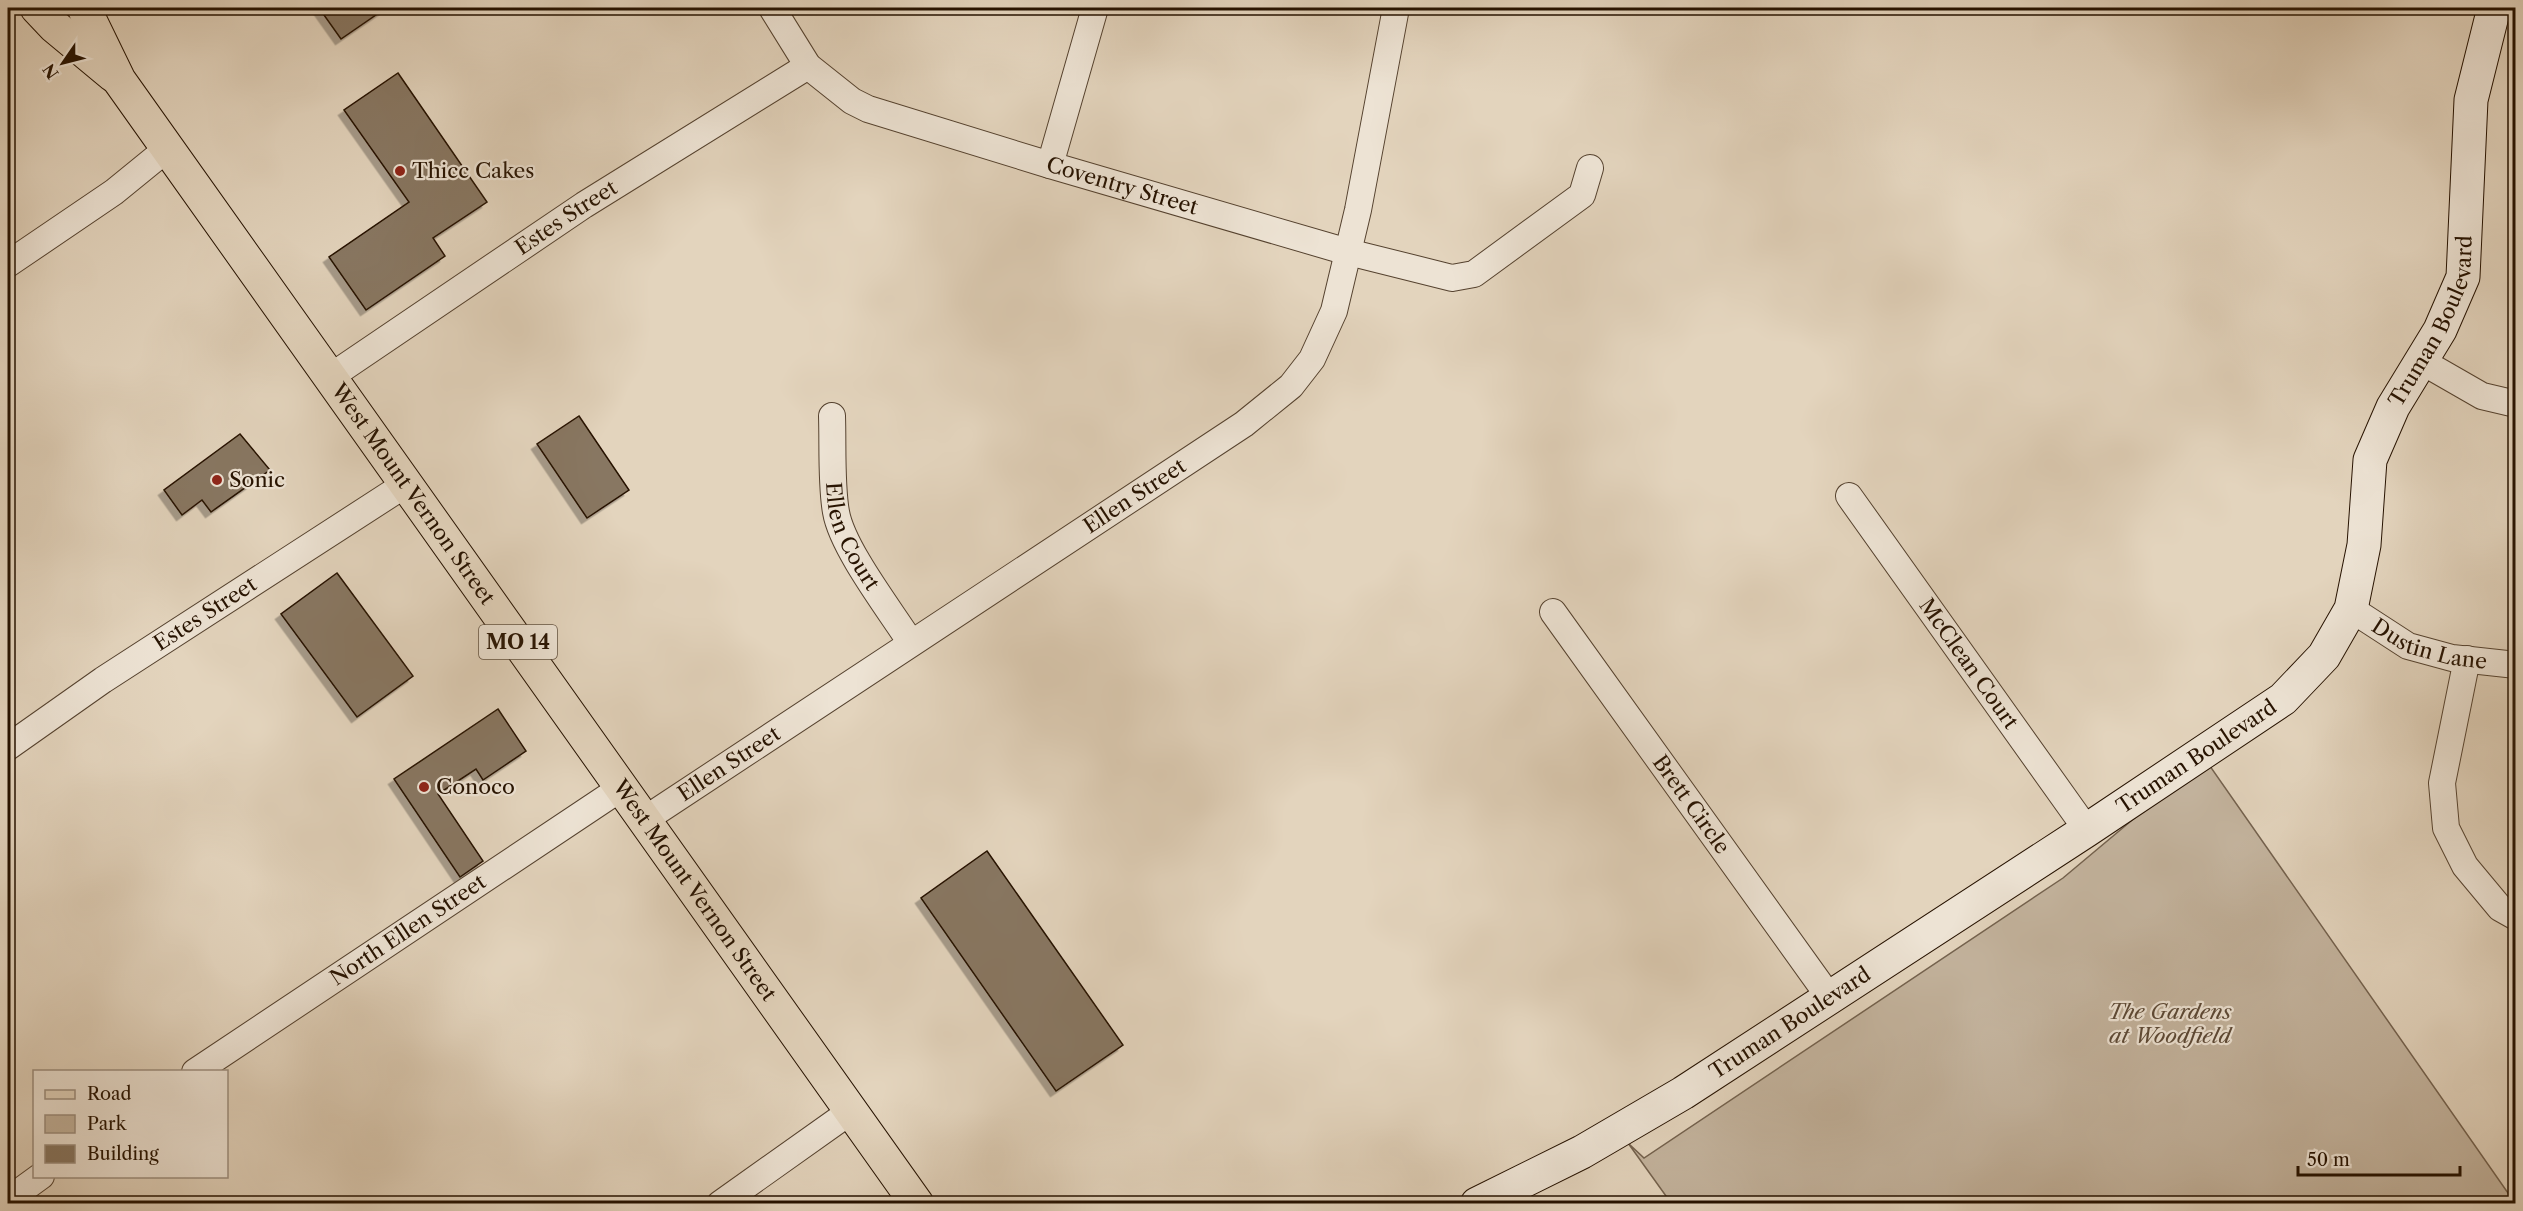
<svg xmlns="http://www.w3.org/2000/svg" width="2523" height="1211" viewBox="0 0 2523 1211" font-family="'Libre Caslon Text',serif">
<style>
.green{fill:#c3b39d;stroke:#74624e;stroke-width:1.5}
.building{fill:#887762;stroke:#261200;stroke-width:1.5;filter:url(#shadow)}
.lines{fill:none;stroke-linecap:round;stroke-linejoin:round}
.street-casing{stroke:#55422f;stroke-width:28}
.secondary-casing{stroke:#261200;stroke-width:35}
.primary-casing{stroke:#261200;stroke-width:35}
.street{stroke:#ede3d4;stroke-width:26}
.secondary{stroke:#ede3d4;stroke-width:33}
.primary{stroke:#e3d4bd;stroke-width:33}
.poi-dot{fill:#8f2418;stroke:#ede3d4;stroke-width:2}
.labels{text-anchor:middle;stroke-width:4.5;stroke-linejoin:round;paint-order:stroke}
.shield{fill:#ede3d4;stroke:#625140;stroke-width:1.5}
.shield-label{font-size:20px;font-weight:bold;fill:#261200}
.poi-label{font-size:21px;fill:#261200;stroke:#ede3d4;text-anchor:start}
.street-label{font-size:21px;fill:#261200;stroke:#ede3d4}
.park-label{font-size:21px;font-style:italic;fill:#5d4a37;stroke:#ede3d4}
</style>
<defs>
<filter id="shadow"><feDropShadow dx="-5.5" dy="5.5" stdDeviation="0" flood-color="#0004"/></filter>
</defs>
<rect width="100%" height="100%" fill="#e3d4bd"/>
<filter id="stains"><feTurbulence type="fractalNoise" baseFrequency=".00333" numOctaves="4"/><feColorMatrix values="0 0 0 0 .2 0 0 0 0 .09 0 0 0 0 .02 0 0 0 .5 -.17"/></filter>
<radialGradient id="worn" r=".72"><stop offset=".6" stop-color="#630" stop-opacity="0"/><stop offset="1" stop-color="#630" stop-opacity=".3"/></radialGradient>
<path class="green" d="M 2205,759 L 2515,1203 L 1671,1203 L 1628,1143 L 1644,1158 L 2063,878 Z"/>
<path class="building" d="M 319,8 L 386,8 L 341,39 Z
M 398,73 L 487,202 L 433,238 L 445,256 L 366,310 L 329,257 L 409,202 L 344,110 Z
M 579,416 L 629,490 L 587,518 L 537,444 Z
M 240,434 L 270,470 L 211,512 L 202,500 L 182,515 L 164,490 Z
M 337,573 L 413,676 L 357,717 L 281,614 Z
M 498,709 L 526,751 L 483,780 L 476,769 L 438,794 L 483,861 L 460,877 L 394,779 Z
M 987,851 L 1123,1045 L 1056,1091 L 921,898 Z"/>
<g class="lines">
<defs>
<g id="street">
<path id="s1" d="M 772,8 L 808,66 L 852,101 L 868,109 L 1050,165 L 1348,252 L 1452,278 L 1474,274 L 1582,195 L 1590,168"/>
<path d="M 1050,165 L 1095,8"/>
<path d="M 8,264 L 114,192 L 168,148"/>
<path d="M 2421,361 L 2482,396 L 2516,404"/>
<path id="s2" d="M 330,377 L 584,205 L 808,66"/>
<path id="s3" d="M 832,416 C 833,445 831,485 836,512 C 842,548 890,610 911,643"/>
<path id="s4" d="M 1849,496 L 2087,830"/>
<path id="s5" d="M 2351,609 L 2408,646 L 2452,658 L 2516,665"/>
<path id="s6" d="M 1553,612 L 1830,998"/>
<path d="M 2467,659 L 2442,783 L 2446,828 L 2465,866 L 2500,908 L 2516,917"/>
<path id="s7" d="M 8,747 L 103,680 L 406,484"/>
<path id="s8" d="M 644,820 L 1244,424 L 1291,386 L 1312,359 L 1334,311 L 1358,210 L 1396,8"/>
<path id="s9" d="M 195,1072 L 621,788"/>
<path d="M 8,1200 L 41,1176"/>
<path d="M 720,1204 L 851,1111"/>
</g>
<g id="secondary">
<path id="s10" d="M 1477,1204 L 1582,1152 L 1683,1093 L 2087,830 L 2283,699 L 2324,656 L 2351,609 L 2364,545 L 2370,460 L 2393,407 L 2440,330 L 2463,277 L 2471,100 L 2494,8"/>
</g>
<g id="primary">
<path d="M 37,8 L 54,26 L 113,75"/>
<path id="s11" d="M 84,8 L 119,80 L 917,1204"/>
</g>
</defs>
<use href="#street" class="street-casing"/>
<use href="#secondary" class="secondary-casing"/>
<use href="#primary" class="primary-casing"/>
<use href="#street" class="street"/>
<use href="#secondary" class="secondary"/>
<use href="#primary" class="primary"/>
</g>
<g class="poi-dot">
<circle cx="400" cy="171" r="6"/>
<circle cx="217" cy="480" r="6"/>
<circle cx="424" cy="787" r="6"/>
</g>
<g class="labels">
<rect class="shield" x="479" y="625" width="78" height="34" rx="4.5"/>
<g class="shield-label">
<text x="518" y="649">MO 14</text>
</g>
<g class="poi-label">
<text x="412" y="178">Thicc Cakes</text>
<text x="229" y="487">Sonic</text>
<text x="436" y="794">Conoco</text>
</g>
<g class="street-label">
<text dy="7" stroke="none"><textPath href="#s1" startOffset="408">Coventry Street</textPath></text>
<text dy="7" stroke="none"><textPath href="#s2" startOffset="285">Estes Street</textPath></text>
<text dy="7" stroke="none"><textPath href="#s10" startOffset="1370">Truman Boulevard</textPath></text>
<text dy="7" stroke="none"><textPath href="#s11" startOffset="588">West Mount Vernon Street</textPath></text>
<text dy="7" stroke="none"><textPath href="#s8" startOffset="588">Ellen Street</textPath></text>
<text dy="7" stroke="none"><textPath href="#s3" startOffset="124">Ellen Court</textPath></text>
<text dy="7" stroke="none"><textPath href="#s7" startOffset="238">Estes Street</textPath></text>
<text dy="7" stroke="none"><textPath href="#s5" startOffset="88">Dustin Lane</textPath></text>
<text dy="7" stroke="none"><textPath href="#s4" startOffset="206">McClean Court</textPath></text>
<text dy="7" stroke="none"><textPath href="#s10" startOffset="848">Truman Boulevard</textPath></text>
<text dy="7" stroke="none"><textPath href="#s8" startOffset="102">Ellen Street</textPath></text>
<text dy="7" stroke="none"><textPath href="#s6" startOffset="237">Brett Circle</textPath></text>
<text dy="7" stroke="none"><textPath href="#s11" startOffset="1074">West Mount Vernon Street</textPath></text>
<text dy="7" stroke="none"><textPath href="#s9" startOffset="256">North Ellen Street</textPath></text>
<text dy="7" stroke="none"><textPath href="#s10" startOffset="362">Truman Boulevard</textPath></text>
</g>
<g class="park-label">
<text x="2170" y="1019">The Gardens<tspan x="2170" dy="24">at Woodfield</tspan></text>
</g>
</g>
<rect width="2523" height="1211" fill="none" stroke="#e3d4bd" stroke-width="30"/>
<rect x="9" y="9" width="2505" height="1193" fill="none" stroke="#261200" stroke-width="3"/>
<rect x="15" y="15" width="2493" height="1181" fill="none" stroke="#261200" stroke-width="1.5"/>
<rect x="33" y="1070" width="195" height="108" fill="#ede3d4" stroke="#9d8f7f" stroke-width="1.5"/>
<rect x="45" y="1090" width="30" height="9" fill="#e3d4bd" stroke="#9d8f7f" stroke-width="1.5"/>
<text x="87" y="1100" font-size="18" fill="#261200">Road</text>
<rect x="45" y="1115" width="30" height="18" fill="#c3b39d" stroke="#9d8f7f" stroke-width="1.5"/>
<text x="87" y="1130" font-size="18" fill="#261200">Park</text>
<rect x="45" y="1145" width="30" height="18" fill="#887762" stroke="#9d8f7f" stroke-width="1.5"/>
<text x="87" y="1160" font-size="18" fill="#261200">Building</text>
<g transform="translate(63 63) rotate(235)" stroke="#ede3d4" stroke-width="4.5" paint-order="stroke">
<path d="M0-4.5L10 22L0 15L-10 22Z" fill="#261200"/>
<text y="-9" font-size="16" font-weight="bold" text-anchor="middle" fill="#261200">N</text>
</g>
<path d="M2298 1166v9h162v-9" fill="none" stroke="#261200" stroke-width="3"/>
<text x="2307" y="1166" font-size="18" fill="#261200" stroke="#ede3d4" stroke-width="4.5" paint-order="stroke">50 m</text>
<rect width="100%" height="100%" filter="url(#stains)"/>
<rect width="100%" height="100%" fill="url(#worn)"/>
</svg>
